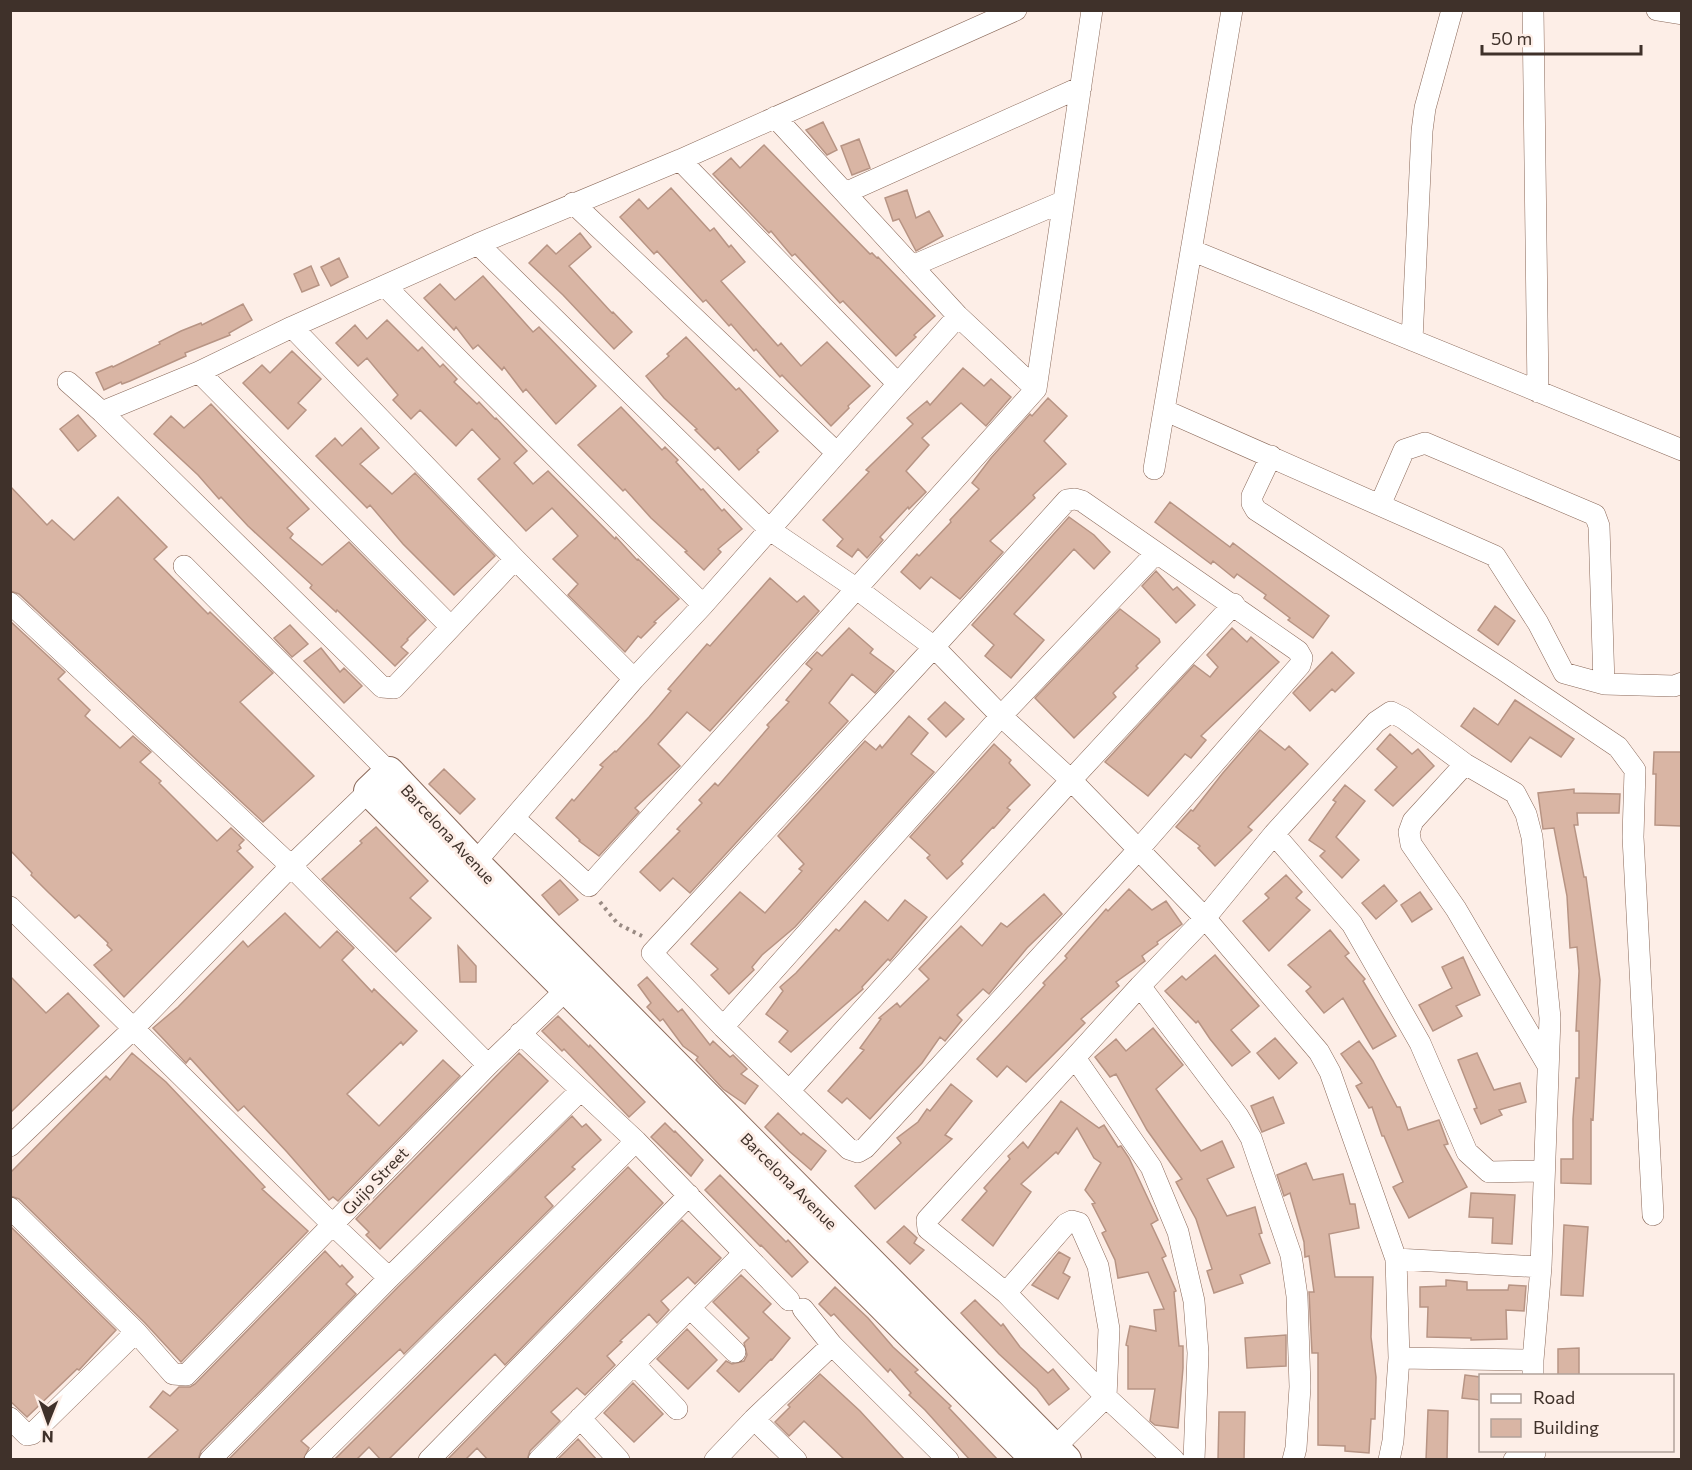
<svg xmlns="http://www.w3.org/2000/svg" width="1692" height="1470" viewBox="0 0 1692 1470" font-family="Commissioner,sans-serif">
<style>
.building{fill:#d9b5a4;stroke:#b79484;stroke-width:1.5}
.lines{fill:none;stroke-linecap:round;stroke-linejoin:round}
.street-casing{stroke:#8a695a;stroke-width:22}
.secondary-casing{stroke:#8a695a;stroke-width:32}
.path{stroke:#998a83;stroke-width:4;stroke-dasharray:3 4.5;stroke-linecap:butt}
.street{stroke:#fff;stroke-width:21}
.secondary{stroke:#fff;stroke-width:30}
.labels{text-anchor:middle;stroke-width:6;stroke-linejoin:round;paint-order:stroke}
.street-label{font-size:16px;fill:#3f312a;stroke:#fdeee7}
</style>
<rect width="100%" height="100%" fill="#fdeee7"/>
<path class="building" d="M 823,122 L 837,150 L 827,155 L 806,130 Z
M 859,139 L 870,168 L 852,175 L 841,146 Z
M 764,145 L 870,254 L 872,253 L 877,258 L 878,257 L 935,316 L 914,335 L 916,337 L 896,356 L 843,301 L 840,303 L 795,254 L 792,256 L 771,231 L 769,233 L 713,174 L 731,158 L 740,168 Z
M 671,188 L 710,231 L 714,228 L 729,247 L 731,245 L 745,262 L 721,281 L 778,346 L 781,343 L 801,366 L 827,342 L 870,386 L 848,406 L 849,408 L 831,426 L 782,375 L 780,377 L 756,349 L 754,351 L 731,324 L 729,326 L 706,300 L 703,302 L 657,251 L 654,254 L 620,217 L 639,199 L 648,209 Z
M 907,190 L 916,218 L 929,211 L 943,236 L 916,251 L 899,219 L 893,221 L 885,198 Z
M 580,233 L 591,247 L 569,266 L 612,313 L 613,312 L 632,332 L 614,349 L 563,295 L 529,263 L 547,245 L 556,254 Z
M 339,258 L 348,277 L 331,286 L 321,267 Z
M 311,266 L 319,285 L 302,292 L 294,274 Z
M 483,276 L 533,332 L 539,327 L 596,386 L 556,424 L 526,389 L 523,392 L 504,367 L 502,370 L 478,345 L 473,349 L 456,327 L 454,330 L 424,298 L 440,284 L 455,300 Z
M 243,304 L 252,320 L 229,333 L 230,335 L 185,353 L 186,356 L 130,381 L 122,384 L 121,382 L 104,390 L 96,373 L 112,366 L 113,367 L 160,344 L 159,342 L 181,331 L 201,323 L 202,325 Z
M 387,320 L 418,351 L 422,347 L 440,367 L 443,364 L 457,379 L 454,382 L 477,404 L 479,402 L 495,419 L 496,418 L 527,451 L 514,463 L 533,484 L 548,471 L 615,539 L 616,537 L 637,560 L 638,559 L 679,599 L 654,622 L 656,623 L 641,638 L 638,636 L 625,652 L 568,595 L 578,584 L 553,559 L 578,536 L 552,508 L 526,531 L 478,479 L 500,459 L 472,429 L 456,446 L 420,410 L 411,419 L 393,400 L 398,395 L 367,358 L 358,366 L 336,343 L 355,325 L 367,339 Z
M 686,337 L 736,390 L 739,388 L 778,431 L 757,450 L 759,452 L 739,470 L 718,447 L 715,450 L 695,430 L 697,429 L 664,398 L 646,376 L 669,356 L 667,354 Z
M 292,351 L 321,379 L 298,403 L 306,410 L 288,429 L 243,383 L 262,365 L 270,373 Z
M 963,368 L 984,386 L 991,379 L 1011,397 L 986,426 L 961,403 L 922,438 L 929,445 L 906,471 L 926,492 L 909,509 L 908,507 L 880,537 L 883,540 L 867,558 L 858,549 L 852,557 L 837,546 L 843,539 L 823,520 L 869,472 L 866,470 L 913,424 L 907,418 L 927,401 L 930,405 Z
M 1048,398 L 1067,416 L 1044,441 L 1066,464 L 1033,495 L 1035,498 L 990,541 L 1003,552 L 960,599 L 931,577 L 920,589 L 901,572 L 917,554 L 919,556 L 951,522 L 950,520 L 979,489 L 972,483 L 991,458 L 1030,414 L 1032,416 Z
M 211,404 L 309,509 L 287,528 L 293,534 L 290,538 L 322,565 L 349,542 L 426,620 L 407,639 L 408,640 L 401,647 L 408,653 L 395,666 L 337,610 L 336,612 L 310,588 L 312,585 L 248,526 L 221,497 L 219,499 L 198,475 L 154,434 L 171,416 L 184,428 Z
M 621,407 L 662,450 L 665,447 L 678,460 L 676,462 L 701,490 L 703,489 L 722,511 L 724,509 L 742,529 L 718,549 L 721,552 L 704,570 L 685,552 L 687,551 L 651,518 L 625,489 L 623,491 L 578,445 Z
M 78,415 L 96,436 L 78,451 L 60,429 Z
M 361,428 L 379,448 L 360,464 L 392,494 L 415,473 L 495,556 L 454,595 L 403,544 L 370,505 L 367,508 L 316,456 L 335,438 L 342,446 Z
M 10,486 L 47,525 L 52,520 L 74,540 L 118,497 L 167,547 L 154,559 L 208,614 L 210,612 L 273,673 L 240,702 L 314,776 L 263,822 L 19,594 L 10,591 Z
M 1170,502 L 1230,547 L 1233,543 L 1329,616 L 1313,638 L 1288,620 L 1290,618 L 1264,598 L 1266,595 L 1237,574 L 1234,578 L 1213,561 L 1211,564 L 1155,522 Z
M 1069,517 L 1094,535 L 1110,552 L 1094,569 L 1074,549 L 1014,614 L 1044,640 L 1011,678 L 985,656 L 994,645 L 972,625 Z
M 1156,571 L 1173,590 L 1177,587 L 1195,605 L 1176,623 L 1142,586 Z
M 770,578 L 797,602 L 804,596 L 819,611 L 710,731 L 687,712 L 658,744 L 680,766 L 635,808 L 639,812 L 599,856 L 579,841 L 580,840 L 556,818 L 572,799 L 574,801 L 603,767 L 600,765 L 615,751 L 616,752 L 649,717 L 671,691 L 668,689 L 707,644 L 710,646 Z
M 1495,606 L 1515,621 L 1498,645 L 1478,630 Z
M 1120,609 L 1159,639 L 1160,642 L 1136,666 L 1138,668 L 1113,693 L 1116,697 L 1074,738 L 1035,698 Z
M 10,621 L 65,672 L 58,679 L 90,710 L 85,716 L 120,748 L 133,736 L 151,752 L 140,762 L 161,781 L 159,783 L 217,841 L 231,828 L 244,840 L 239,845 L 241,848 L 237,851 L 253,867 L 124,997 L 94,965 L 112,950 L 107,945 L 108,943 L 79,915 L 75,918 L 49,893 L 31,875 L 32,873 L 10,850 Z
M 290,625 L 308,644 L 292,657 L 274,638 Z
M 849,628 L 873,649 L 870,653 L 894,671 L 875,693 L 852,674 L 829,703 L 848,721 L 690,893 L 673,878 L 660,891 L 640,872 L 680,831 L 677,829 L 702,803 L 699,800 L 715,783 L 718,786 L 769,727 L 767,725 L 789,702 L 786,700 L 812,669 L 806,664 L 817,652 L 822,656 Z
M 1232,628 L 1247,642 L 1251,637 L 1279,662 L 1201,736 L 1206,740 L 1191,758 L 1185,754 L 1148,796 L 1105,762 L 1194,665 L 1210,677 L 1218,667 L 1207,655 Z
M 321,648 L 340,672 L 344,668 L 362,686 L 344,703 L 304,661 Z
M 1332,652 L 1354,673 L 1335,692 L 1332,689 L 1310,711 L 1293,693 Z
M 1515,700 L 1574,739 L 1561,757 L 1530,737 L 1511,762 L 1461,726 L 1474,708 L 1498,725 Z
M 945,702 L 964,719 L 946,737 L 928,719 Z
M 909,716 L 928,733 L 911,754 L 934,772 L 795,927 L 762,955 L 752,967 L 754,970 L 729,994 L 711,975 L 718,969 L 691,944 L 740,892 L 765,913 L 802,871 L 799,869 L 804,864 L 778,836 L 865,741 L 876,750 L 880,745 L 882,748 Z
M 1260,730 L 1285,750 L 1289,746 L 1308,764 L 1248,827 L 1252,830 L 1215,866 L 1198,848 L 1200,846 L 1176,827 L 1191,810 L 1193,811 L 1222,774 Z
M 1390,734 L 1412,754 L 1418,749 L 1434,766 L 1393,806 L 1375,790 L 1397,767 L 1377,749 Z
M 994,744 L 1011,760 L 1009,763 L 1030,785 L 1007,808 L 1010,810 L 994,828 L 993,827 L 961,861 L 963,864 L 947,879 L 927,858 L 930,855 L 910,837 Z
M 1654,752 L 1682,752 L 1681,826 L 1655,825 L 1656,774 L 1653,774 Z
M 444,769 L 475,799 L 460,814 L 429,784 Z
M 1345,785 L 1365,801 L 1336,837 L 1359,860 L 1342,878 L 1320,856 L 1325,851 L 1309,840 L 1336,802 L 1333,800 Z
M 1574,789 L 1574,793 L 1620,794 L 1619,813 L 1577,813 L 1578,825 L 1574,825 L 1584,877 L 1586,877 L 1600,980 L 1593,1120 L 1591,1119 L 1591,1184 L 1561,1183 L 1561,1159 L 1573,1159 L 1573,1119 L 1576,1078 L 1579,1078 L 1579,1031 L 1576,1031 L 1579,971 L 1577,947 L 1570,948 L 1567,896 L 1554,828 L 1543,829 L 1538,793 Z
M 376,827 L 428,881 L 410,898 L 431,918 L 396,952 L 322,879 L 362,843 L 360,841 Z
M 1286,875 L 1302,892 L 1296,898 L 1310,910 L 1269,951 L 1243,921 L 1269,898 L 1265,894 Z
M 560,880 L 578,900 L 559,915 L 542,895 Z
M 1384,885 L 1397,901 L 1376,919 L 1362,903 Z
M 1129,889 L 1152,910 L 1166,901 L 1182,924 L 1157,942 L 1158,944 L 1142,956 L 1145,961 L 1116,982 L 1119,986 L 1081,1019 L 1085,1023 L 1026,1082 L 1007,1066 L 997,1077 L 977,1059 L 1045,985 L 1043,983 L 1067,958 L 1065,956 L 1106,909 L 1108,911 Z
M 1420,892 L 1432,909 L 1412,922 L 1401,905 Z
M 1044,894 L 1062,914 L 1027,948 L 989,994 L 983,989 L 957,1015 L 962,1020 L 945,1041 L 940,1037 L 922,1063 L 870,1119 L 847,1098 L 842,1103 L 828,1091 L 864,1050 L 860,1048 L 881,1019 L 879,1018 L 897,1003 L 900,1007 L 929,979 L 919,969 L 961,926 L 982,946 L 1001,923 L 1007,927 Z
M 905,900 L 927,917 L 890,961 L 888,959 L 862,987 L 863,989 L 791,1052 L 779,1042 L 788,1031 L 766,1014 L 783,991 L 780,987 L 796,973 L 836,929 L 839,931 L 865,901 L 888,921 Z
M 285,913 L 320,948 L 337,931 L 354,948 L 342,960 L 372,992 L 374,989 L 417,1031 L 403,1045 L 401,1042 L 347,1094 L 379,1126 L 443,1060 L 460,1076 L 338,1201 L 333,1197 L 329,1200 L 287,1152 L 244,1106 L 238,1111 L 190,1058 L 186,1063 L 153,1028 L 178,1007 L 243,941 L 248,947 Z
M 1330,930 L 1349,953 L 1345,956 L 1365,979 L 1363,981 L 1396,1036 L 1373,1049 L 1343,998 L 1324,1013 L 1306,991 L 1311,987 L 1288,965 Z
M 458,946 L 476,966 L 476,982 L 460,982 Z
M 1215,955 L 1259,1006 L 1231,1030 L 1250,1052 L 1232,1066 L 1210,1039 L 1198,1021 L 1196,1023 L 1165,991 L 1182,976 L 1186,980 Z
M 1463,957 L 1480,995 L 1456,1006 L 1462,1016 L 1433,1031 L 1419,1005 L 1452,988 L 1442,967 Z
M 10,976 L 46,1013 L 68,993 L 99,1026 L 10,1113 Z
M 647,977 L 678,1012 L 682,1009 L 710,1045 L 713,1041 L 730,1057 L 733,1055 L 747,1069 L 741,1074 L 758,1086 L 745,1104 L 723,1089 L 696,1060 L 698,1057 L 683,1046 L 663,1019 L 660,1021 L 647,1007 L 651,1003 L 638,985 Z
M 558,1016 L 589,1047 L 590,1045 L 645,1102 L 629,1117 L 564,1049 L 562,1051 L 542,1031 Z
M 1153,1028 L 1183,1065 L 1156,1089 L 1201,1151 L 1222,1141 L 1234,1167 L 1207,1179 L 1227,1216 L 1255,1207 L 1262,1233 L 1259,1234 L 1270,1263 L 1240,1275 L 1243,1283 L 1214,1293 L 1207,1271 L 1212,1269 L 1196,1219 L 1176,1182 L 1182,1179 L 1147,1130 L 1116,1074 L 1110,1077 L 1095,1057 L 1116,1039 L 1126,1051 Z
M 1275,1038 L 1297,1063 L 1279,1079 L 1257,1053 Z
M 1359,1041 L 1373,1061 L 1397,1107 L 1400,1107 L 1408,1130 L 1439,1120 L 1448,1144 L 1444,1145 L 1467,1187 L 1409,1218 L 1393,1187 L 1403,1182 L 1384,1136 L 1382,1136 L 1372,1107 L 1369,1108 L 1356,1086 L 1362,1083 L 1341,1054 Z
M 132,1053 L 166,1082 L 265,1187 L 262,1189 L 308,1231 L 181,1362 L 145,1323 L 19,1199 L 10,1196 L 10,1173 L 106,1076 L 110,1080 Z
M 519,1053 L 548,1081 L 380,1249 L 366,1235 L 369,1232 L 356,1219 Z
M 1477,1053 L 1494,1090 L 1520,1083 L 1526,1102 L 1499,1110 L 1502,1115 L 1481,1124 L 1474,1109 L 1477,1108 L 1458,1060 Z
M 951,1084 L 972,1101 L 945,1135 L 952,1139 L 875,1209 L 855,1186 L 901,1143 L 897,1138 L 918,1122 L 927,1109 L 930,1111 Z
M 1273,1097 L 1284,1123 L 1262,1132 L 1251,1106 Z
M 1061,1101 L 1099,1128 L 1104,1125 L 1118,1147 L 1121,1146 L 1129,1158 L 1158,1220 L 1151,1224 L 1166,1256 L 1162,1258 L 1176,1291 L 1174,1292 L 1179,1346 L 1183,1346 L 1183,1368 L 1178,1428 L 1155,1425 L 1150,1421 L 1155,1389 L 1128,1389 L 1128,1346 L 1126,1345 L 1130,1326 L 1156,1331 L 1154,1310 L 1164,1309 L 1148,1272 L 1118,1278 L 1115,1260 L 1102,1233 L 1106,1231 L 1092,1204 L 1095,1203 L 1085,1190 L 1101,1163 L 1094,1158 L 1077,1128 L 1058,1154 L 1056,1152 L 1021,1184 L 1031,1192 L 993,1246 L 962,1220 L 987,1191 L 984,1188 L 1010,1159 L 1008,1156 L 1023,1142 L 1028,1148 Z
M 778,1113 L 801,1135 L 803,1133 L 826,1151 L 811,1170 L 789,1151 L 765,1127 Z
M 572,1116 L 582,1127 L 586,1124 L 601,1140 L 572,1167 L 575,1169 L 545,1197 L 553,1206 L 404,1354 L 400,1349 L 301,1441 L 309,1448 L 303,1460 L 228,1460 L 398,1287 Z
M 665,1123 L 674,1132 L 675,1131 L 703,1160 L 691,1176 L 651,1137 Z
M 1306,1163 L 1313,1180 L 1343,1174 L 1350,1204 L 1355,1204 L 1359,1228 L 1329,1234 L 1335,1277 L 1373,1277 L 1371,1337 L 1376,1377 L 1375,1419 L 1371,1419 L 1369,1453 L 1345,1451 L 1345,1446 L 1318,1445 L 1318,1353 L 1312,1353 L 1309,1292 L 1314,1292 L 1309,1256 L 1305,1257 L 1304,1242 L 1290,1193 L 1284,1196 L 1277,1175 Z
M 628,1167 L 663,1203 L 505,1365 L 495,1354 L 388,1460 L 381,1460 L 369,1447 L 356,1460 L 334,1460 Z
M 720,1175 L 786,1242 L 788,1240 L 808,1262 L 792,1277 L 761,1245 L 760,1246 L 705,1190 Z
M 1471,1193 L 1515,1195 L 1512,1244 L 1492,1243 L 1493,1218 L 1469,1217 Z
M 682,1220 L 721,1258 L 695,1284 L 688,1277 L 661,1301 L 669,1310 L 657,1323 L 649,1314 L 620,1341 L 622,1342 L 607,1356 L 615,1365 L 585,1395 L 577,1388 L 551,1412 L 560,1421 L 530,1451 L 527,1460 L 488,1460 L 477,1448 L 465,1460 L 447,1460 Z
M 1564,1225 L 1588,1227 L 1583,1296 L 1561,1295 Z
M 10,1226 L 116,1330 L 79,1370 L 77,1369 L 27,1417 L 10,1401 Z
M 904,1226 L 917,1238 L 914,1243 L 924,1250 L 910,1264 L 887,1242 Z
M 325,1251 L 340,1267 L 342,1265 L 353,1277 L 346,1284 L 356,1294 L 201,1451 L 198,1460 L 146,1460 L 178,1430 L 150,1407 L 163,1391 L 170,1396 L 179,1387 L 190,1387 L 195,1384 Z
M 1059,1252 L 1070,1258 L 1063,1273 L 1070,1277 L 1058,1299 L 1032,1285 Z
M 741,1275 L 771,1304 L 763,1312 L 790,1338 L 772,1360 L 771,1359 L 739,1392 L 717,1371 L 726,1361 L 732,1364 L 744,1361 L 747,1355 L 744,1343 L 749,1338 L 713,1302 Z
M 1446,1280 L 1467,1282 L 1467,1290 L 1508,1290 L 1509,1285 L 1526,1286 L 1524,1311 L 1506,1310 L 1507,1339 L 1471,1340 L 1471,1338 L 1427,1337 L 1428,1307 L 1420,1307 L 1420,1287 L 1446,1286 Z
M 835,1287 L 868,1318 L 893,1347 L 918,1370 L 915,1372 L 951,1406 L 949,1408 L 998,1460 L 970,1460 L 925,1410 L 909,1395 L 911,1393 L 890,1369 L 888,1372 L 834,1314 L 831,1316 L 819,1304 Z
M 975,1300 L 1001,1326 L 1003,1324 L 1020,1347 L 1048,1373 L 1053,1369 L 1069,1389 L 1049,1405 L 1037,1389 L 999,1354 L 961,1313 Z
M 687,1329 L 717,1360 L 688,1389 L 657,1359 Z
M 1286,1335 L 1286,1366 L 1247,1368 L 1245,1338 Z
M 1579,1348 L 1579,1376 L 1558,1376 L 1558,1349 Z
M 820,1374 L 860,1411 L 905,1460 L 845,1460 L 804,1421 L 789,1436 L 775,1422 L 790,1407 L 788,1405 Z
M 1465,1375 L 1480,1377 L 1480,1400 L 1462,1398 Z
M 633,1383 L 663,1414 L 634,1442 L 604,1413 Z
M 1428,1410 L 1448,1411 L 1447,1460 L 1426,1460 Z
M 1219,1412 L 1245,1412 L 1244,1460 L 1218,1460 Z
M 578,1439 L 597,1460 L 557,1460 Z"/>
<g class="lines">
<defs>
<path id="street" d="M 1533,10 L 1538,392
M 1657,10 L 1682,14
M 775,117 L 958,316 L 1036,389
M 680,160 L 898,384
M 845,193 L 1081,87
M 573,203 L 837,453
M 478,244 L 770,530 L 857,589 L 934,647 L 1001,716 L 1071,780 L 1205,918 L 1319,1052 L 1330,1072 L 1396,1259 L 1399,1358 L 1393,1441 L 1389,1460
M 1191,250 L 1682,450
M 912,266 L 1062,202
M 385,286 L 703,605
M 292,327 L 515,559 L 634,679
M 1412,340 L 1422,131 L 1425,108 L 1452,10
M 199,372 L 450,626
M 68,382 L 102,412 L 382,687 L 394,688 L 515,559
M 1164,410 L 1495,556 L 1538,623 L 1564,673 L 1604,684 L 1674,686 L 1682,683
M 102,412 L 199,372 L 292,327 L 478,244 L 680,160 L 1016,10
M 1271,456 L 1252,496 L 1252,503 L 1256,510 L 1502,669 L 1618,747 L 1635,770 L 1633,837 L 1653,1215
M 1154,469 L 1232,10
M 1075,499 L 1082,501 L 1298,651 L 1302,658 L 1300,665 L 1138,850 L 865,1148 L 858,1152 L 849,1149 L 723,1027 L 652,953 L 934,647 L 1067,500 Z
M 1380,505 L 1404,450 L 1425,443 L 1595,515 L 1599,526 L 1604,684
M 184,566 L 389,772
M 10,603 L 291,866 L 488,1065
M 1465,764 L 1413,821 L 1409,832 L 1411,844 L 1456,909 L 1547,1064
M 514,818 L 589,886 L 1036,389 L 1092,10
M 1274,834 L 1352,924 L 1420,1043 L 1467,1152 L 1489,1172 L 1543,1171
M 466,873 L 634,679 L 703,605 L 958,316
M 10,907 L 333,1225 L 389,1278
M 1140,986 L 1238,1116 L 1251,1138 L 1291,1255 L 1297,1296 L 1300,1387 L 1296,1448 L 1293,1460
M 723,1027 L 1001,716 L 1156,553
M 520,1033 L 636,1141 L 744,1253 L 539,1460
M 1075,1058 L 1151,1167 L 1178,1232 L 1194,1301 L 1198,1353 L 1194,1460
M 789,1091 L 1071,780 L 1234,604
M 10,1146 L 133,1029 L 291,866 L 369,791
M 10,1208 L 136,1332 L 173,1374 L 186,1375 L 488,1065 L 567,989
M 744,1253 L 789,1300
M 1006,1293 L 1066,1224 L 1072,1221 L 1079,1223 L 1098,1266 L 1109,1329 L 1106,1397 L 1046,1456
M 690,1308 L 735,1352
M 803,1309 L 832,1345 L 948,1460
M 1399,1358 L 1533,1360 L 1533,1376
M 1533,1360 L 1541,1267
M 634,1364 L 677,1409
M 10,1418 L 27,1435 L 32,1434 L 136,1332
M 580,1418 L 619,1460
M 754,1419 L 796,1460
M 210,1460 L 389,1278 L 581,1090
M 315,1460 L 636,1141
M 429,1460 L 689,1195
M 715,1460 L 754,1419 L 832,1345
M 1174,1460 L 1106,1397 L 1006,1293 L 928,1229 L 927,1220 L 1140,986 L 1205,918 L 1274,834 L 1376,722 L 1391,712 L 1403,718 L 1465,764 L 1515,793 L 1526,814 L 1532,837 L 1550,1018 L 1541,1267 L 1396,1259
M 1514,1460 L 1535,1453"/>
<path id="secondary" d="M 1037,1460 L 369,791 L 389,772 L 475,863 L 1066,1460"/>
</defs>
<use href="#street" class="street-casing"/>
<use href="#secondary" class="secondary-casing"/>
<path class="path" d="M 600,902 L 618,924 L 642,936"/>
<use href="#street" class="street"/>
<use href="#secondary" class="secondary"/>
</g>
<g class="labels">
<g class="street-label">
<text transform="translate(448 834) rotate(47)" y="6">Barcelona Avenue</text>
<text transform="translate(375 1181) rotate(-46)" y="6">Guijo Street</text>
<text transform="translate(789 1181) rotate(45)" y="6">Barcelona Avenue</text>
</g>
</g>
<rect width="1692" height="1470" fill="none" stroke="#3f312a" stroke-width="24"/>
<rect x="1479" y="1374" width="195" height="78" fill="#fdeee7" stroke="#b1a29b" stroke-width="1.5"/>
<rect x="1491" y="1394" width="30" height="9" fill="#ffffff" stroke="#b1a29b" stroke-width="1.5"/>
<text x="1533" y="1404" font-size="18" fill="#3f312a">Road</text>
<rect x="1491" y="1419" width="30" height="18" fill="#d9b5a4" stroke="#b1a29b" stroke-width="1.5"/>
<text x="1533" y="1434" font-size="18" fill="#3f312a">Building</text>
<g transform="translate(48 1422) rotate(181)" stroke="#fdeee7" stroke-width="4.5" paint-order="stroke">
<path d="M0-4.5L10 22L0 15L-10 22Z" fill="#3f312a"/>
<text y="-9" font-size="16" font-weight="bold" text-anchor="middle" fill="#3f312a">N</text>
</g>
<path d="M1482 45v9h159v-9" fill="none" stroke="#3f312a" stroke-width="3"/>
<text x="1491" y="45" font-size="18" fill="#3f312a" stroke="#fdeee7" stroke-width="4.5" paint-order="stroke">50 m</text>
</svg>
